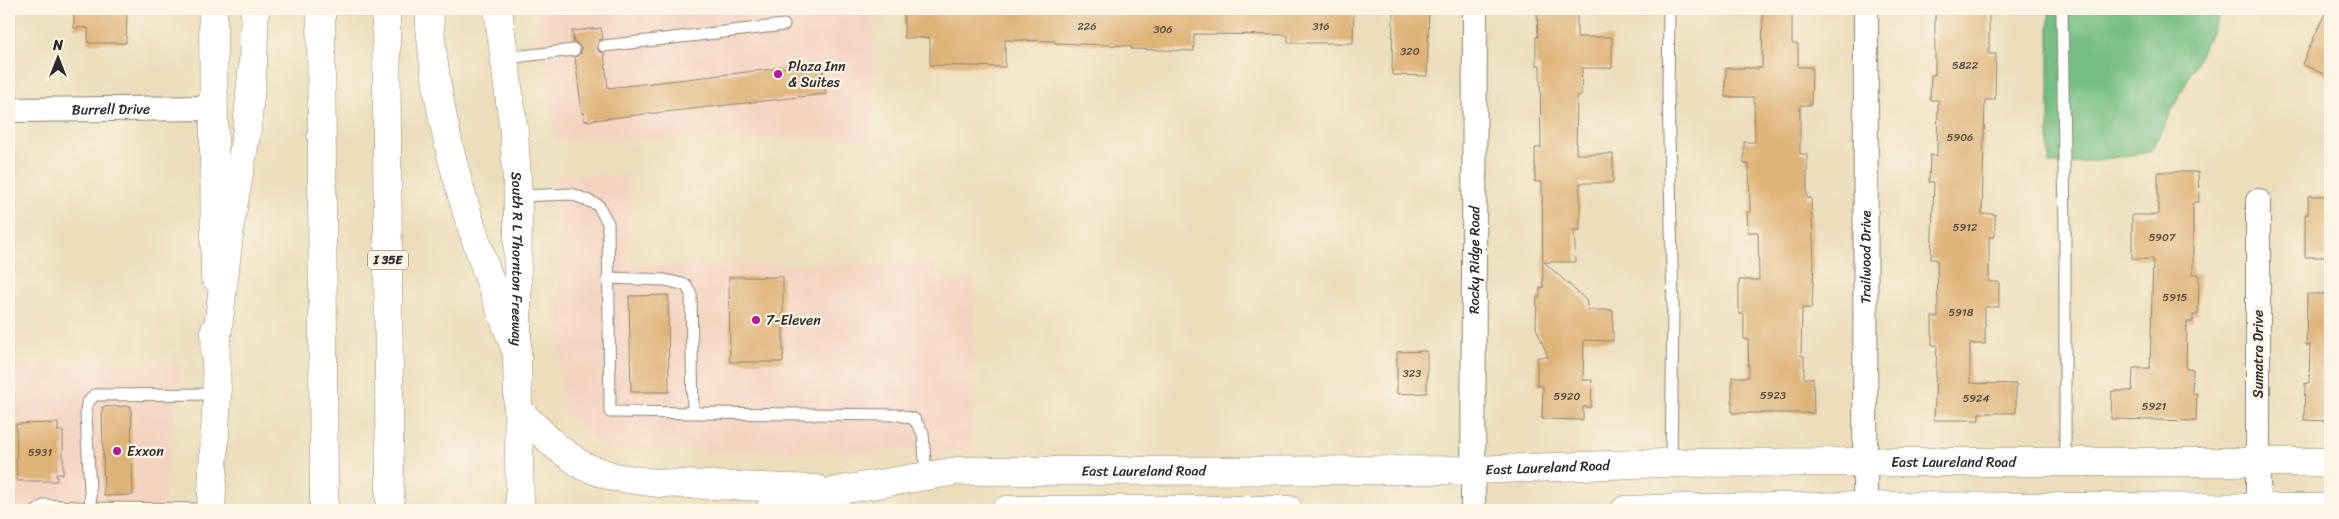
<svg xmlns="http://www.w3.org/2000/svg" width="2339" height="519" viewBox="0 0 2339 519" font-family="Sriracha,sans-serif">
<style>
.built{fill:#f4d3c1}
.forest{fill:#74be84;stroke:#507458}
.building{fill:#dfb479}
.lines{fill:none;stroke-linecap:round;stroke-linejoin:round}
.service-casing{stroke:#8c8473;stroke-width:13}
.minor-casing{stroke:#8c8473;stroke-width:26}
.secondary-casing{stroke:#8c8473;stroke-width:29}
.motorway-casing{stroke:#8c8473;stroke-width:29}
.service{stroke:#fff;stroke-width:11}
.minor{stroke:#fff;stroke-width:24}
.secondary{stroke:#fff;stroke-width:28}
.motorway{stroke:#fff;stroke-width:28}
.poi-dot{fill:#b5179e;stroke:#fcf5e5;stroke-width:2}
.labels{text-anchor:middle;stroke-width:4.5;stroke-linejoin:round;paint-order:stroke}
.number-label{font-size:11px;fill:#584d3e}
.shield{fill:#fcf5e5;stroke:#6a6863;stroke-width:1}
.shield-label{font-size:12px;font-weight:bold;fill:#2b2b2b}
.poi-label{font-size:14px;fill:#2b2b2b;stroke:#fcf5e5;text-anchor:start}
.street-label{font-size:14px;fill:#2b2b2b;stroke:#fcf5e5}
</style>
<rect width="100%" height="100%" fill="#fcf5e5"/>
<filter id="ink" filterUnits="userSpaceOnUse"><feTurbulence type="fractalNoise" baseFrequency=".02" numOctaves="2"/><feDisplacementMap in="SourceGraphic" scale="10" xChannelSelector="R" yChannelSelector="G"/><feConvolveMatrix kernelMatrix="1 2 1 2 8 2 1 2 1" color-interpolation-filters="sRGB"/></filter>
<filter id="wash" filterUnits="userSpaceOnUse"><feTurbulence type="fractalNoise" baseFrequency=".0096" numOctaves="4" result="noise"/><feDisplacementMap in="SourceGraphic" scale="20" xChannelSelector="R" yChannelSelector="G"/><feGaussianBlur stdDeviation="1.12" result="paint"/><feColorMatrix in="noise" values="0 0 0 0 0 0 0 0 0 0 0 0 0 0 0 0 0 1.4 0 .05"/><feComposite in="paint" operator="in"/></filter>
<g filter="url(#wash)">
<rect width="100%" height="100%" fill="#ecdebb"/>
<path class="built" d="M 535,9 L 873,9 L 873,139 L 556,140 Z
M 557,175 L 627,175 L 628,266 L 934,264 L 935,280 L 974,279 L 974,452 L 607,449 L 561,410 Z
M 180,363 L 163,510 L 9,510 L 9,364 Z"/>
<path class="forest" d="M 2049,9 L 2223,9 L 2151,152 L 2078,163 L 2049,164 Z"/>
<g id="blocks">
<path class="building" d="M 74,9 L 127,9 L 126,43 L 88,43 L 88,28 L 74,28 Z
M 904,9 L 1354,9 L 1353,43 L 1288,43 L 1288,35 L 1194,34 L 1194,51 L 1131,49 L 1131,46 L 1055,43 L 1055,41 L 1005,40 L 1005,67 L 930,65 L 930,38 L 904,38 Z
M 1393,9 L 1429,9 L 1427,76 L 1392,75 Z
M 1537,9 L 1577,9 L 1577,37 L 1612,37 L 1612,68 L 1582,68 L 1581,96 L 1577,96 L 1576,154 L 1613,154 L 1613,183 L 1580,183 L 1580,230 L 1574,230 L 1576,262 L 1544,262 L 1586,300 L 1588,310 L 1613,310 L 1613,341 L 1584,340 L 1583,380 L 1592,380 L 1591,407 L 1583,407 L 1583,420 L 1542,419 L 1543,386 L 1537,385 L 1537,357 L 1548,357 L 1536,328 L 1537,297 L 1540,297 L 1540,288 L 1543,288 L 1542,182 L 1535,182 L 1535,148 L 1541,148 L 1540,65 L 1536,65 L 1536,37 L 1538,37 Z
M 1763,9 L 1792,9 L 1792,44 L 1798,44 L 1798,67 L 1812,67 L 1811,105 L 1800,105 L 1800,154 L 1807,154 L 1807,198 L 1811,198 L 1814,262 L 1812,308 L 1802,308 L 1801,356 L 1804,356 L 1804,378 L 1813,378 L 1814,413 L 1732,413 L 1732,377 L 1749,377 L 1748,339 L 1744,339 L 1744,314 L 1739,314 L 1739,280 L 1759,280 L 1758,232 L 1748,232 L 1747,212 L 1750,212 L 1749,164 L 1744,164 L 1744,142 L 1755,142 L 1754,97 L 1725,97 L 1726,68 L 1762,68 Z
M 1935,9 L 1989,9 L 1989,54 L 1996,54 L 1995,100 L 1985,100 L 1982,214 L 1995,214 L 1995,237 L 1989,237 L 1989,282 L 1999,282 L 1999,307 L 1985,307 L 1985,344 L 1970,344 L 1970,383 L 2016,384 L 2016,413 L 1979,413 L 1979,420 L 1934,420 L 1937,345 L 1932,345 L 1932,317 L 1938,317 L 1937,259 L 1931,259 L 1934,182 L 1929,182 L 1930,155 L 1937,156 L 1938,100 L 1930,100 L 1931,75 L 1935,75 Z
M 2327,9 L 2330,9 L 2330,77 L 2302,64 Z
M 601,28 L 603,39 L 599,40 L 597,46 L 598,51 L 604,53 L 608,88 L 800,66 L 801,71 L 822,68 L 826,94 L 584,121 L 584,113 L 582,114 L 575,57 L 581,53 L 581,49 L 577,43 L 574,43 L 572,31 Z
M 2158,172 L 2198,172 L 2199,202 L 2193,202 L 2193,274 L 2199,274 L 2198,315 L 2193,315 L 2193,322 L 2187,322 L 2186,369 L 2193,369 L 2192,393 L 2197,393 L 2196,421 L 2111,419 L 2112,391 L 2132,391 L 2133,368 L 2150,368 L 2153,259 L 2132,259 L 2132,215 L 2158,215 Z
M 2308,196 L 2330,196 L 2330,257 L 2305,257 L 2305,214 L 2308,214 Z
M 729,277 L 783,277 L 783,362 L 730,362 Z
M 2307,294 L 2330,294 L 2330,421 L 2304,420 L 2305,383 L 2309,383 L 2310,345 L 2306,345 Z
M 668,295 L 669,392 L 631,392 L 629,296 Z
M 1427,351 L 1427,393 L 1397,394 L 1397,352 Z
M 131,406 L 133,495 L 104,496 L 102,407 Z
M 58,423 L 58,431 L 63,431 L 63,474 L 56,474 L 57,481 L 17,481 L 16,424 Z"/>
</g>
</g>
<g filter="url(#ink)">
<use href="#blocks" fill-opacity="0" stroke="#8c8473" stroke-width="1"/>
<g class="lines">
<defs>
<path id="service" d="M 1669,9 L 1668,92 L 1673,309 L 1671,463
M 2062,9 L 2065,235 L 2065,462
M 604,46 L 784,25
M 505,58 L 574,50
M 518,196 L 572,194 L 598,205 L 608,223 L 610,412 L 899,415 L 914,419 L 923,433 L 926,476
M 608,278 L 665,280 L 686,285 L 691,294 L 693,413
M 38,510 L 45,505 L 91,508 L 211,509
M 91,510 L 86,414 L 87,404 L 94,395 L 217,394"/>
<g id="minor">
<path id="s1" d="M 9,110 L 214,108"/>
<path id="s2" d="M 1865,506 L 1866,9"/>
<path d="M 2258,508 L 2258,201"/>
<path id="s3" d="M 1473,510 L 1475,9"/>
</g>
<g id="secondary">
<path d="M 213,9 L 215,277"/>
<path id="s4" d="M 498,9 L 514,132 L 518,196 L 517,353 L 520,510"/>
<path d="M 519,411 L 554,445 L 583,466 L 614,477 L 657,483 L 817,489"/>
<path d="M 211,510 L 217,394 L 215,330"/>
<path id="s5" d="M 770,510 L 841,490 L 957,471 L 1474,470 L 1663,463 L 1867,462 L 2330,462"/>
<path d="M 1006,510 L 1289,510"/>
<path d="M 1625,510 L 1685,508 L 1865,506 L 2330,508"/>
</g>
<path id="motorway" d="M 321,9 L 324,510
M 386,9 L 390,510
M 429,9 C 435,131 473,240 517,353
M 215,353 L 231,219 L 247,129 L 253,62 L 255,9"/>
</defs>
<use href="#service" class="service-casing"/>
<use href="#minor" class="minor-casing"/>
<use href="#secondary" class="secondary-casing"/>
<use href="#motorway" class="motorway-casing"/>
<use href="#service" class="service"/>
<use href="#minor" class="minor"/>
<use href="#secondary" class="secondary"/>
<use href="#motorway" class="motorway"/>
</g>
</g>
<g class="poi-dot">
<circle cx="778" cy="74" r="5"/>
<circle cx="756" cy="320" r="5"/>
<circle cx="117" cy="451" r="5"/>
</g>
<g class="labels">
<g class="number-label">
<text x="1087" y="30">226</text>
<text x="1321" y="30">316</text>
<text x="1163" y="33">306</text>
<text x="1410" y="55">320</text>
<text x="1965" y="69">5822</text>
<text x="1960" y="141">5906</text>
<text x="1965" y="231">5912</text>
<text x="2162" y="241">5907</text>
<text x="2175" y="301">5915</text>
<text x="1961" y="316">5918</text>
<text x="1412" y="377">323</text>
<text x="1773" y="399">5923</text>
<text x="1567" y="400">5920</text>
<text x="1976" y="402">5924</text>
<text x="2154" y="410">5921</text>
<text x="40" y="456">5931</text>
</g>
<rect class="shield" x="368" y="250.5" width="40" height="19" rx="4"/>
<g class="shield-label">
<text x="388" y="264">I 35E</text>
</g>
<g class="poi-label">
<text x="788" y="71">Plaza Inn<tspan x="788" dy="16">&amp; Suites</tspan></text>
<text x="766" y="325">7-Eleven</text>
<text x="127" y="456">Exxon</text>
</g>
<g class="street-label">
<text dy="5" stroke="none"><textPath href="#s1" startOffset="102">Burrell Drive</textPath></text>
<text dy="5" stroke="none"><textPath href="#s2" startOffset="249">Trailwood Drive</textPath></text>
<text dy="5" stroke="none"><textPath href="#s4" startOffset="251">South R L Thornton Freeway</textPath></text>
<text dy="5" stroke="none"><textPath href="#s3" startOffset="250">Rocky Ridge Road</textPath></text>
<text transform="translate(2258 354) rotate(-90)" y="5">Sumatra Drive</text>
<text dy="5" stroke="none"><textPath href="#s5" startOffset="1188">East Laureland Road</textPath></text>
<text dy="5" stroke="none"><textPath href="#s5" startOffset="782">East Laureland Road</textPath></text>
<text dy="5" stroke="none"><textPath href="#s5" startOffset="378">East Laureland Road</textPath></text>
</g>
</g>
<rect width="2339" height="519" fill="none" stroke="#fcf5e5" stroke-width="30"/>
<g transform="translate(58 58)" stroke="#fcf5e5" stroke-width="4" paint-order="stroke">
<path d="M0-4L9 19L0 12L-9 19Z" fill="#2b2b2b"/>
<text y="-8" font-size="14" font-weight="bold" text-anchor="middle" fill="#2b2b2b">N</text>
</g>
</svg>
